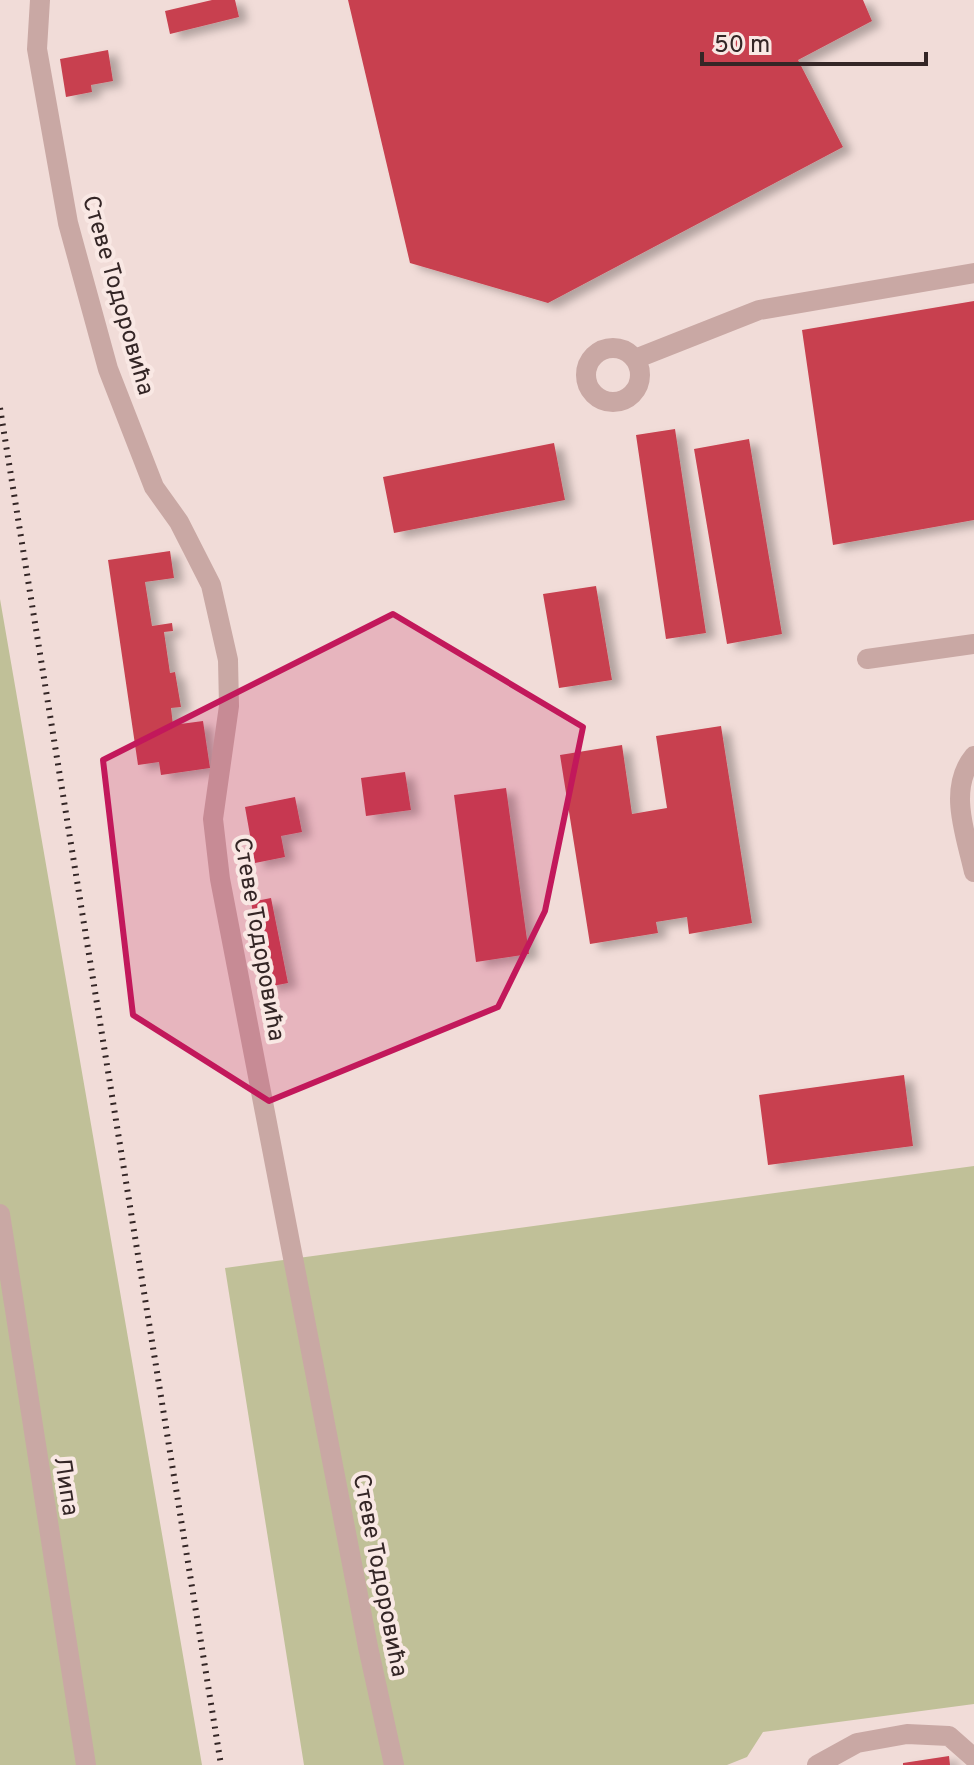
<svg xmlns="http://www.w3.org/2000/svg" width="974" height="1765" viewBox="0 0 974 1765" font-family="Overpass,sans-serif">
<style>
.green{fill:#c0c098}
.building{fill:#c8404f;filter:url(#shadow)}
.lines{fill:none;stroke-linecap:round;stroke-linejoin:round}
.minor{stroke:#c9a8a4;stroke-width:20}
.rail{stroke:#342626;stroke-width:6;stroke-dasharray:2 6;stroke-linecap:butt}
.marked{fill:#c2185b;fill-opacity:0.2;stroke:#c2185b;stroke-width:6;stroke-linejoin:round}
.labels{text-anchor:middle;stroke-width:8;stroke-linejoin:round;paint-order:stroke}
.street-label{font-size:24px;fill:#342626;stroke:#f9e8e4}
</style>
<defs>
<filter id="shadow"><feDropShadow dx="9" dy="5" stdDeviation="4" flood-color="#0004"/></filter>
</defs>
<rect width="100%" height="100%" fill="#f1dcd8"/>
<path class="green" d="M 0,599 L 202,1765 L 0,1765 Z
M 974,1166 L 974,1704 L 763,1732 L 747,1757 L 727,1765 L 304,1765 L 225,1268 Z"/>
<path class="building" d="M 212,0 L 235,0 L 239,17 L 170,34 L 165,11 Z
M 348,0 L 863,0 L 872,21 L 798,60 L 843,147 L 548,303 L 410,263 Z
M 108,50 L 113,81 L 91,85 L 92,92 L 66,97 L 60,59 Z
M 974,301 L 974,520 L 833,545 L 802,330 Z
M 675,429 L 706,633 L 666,639 L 636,435 Z
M 749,439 L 782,634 L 727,644 L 694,449 Z
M 554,443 L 565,500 L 394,533 L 383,477 Z
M 170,551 L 174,578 L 145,582 L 152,626 L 172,623 L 173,631 L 164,632 L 170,673 L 175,672 L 181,707 L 171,708 L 173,725 L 203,721 L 210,768 L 161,775 L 159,762 L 138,765 L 108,560 Z
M 596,586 L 612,680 L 559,688 L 543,594 Z
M 721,726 L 752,923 L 689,934 L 687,917 L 656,922 L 658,933 L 590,944 L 560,755 L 622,745 L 632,814 L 667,808 L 656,736 Z
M 405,772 L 411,810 L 366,816 L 361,778 Z
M 506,788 L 529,954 L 476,962 L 454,795 Z
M 295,797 L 302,832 L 281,836 L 285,857 L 255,863 L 245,807 Z
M 271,898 L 288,983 L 267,987 L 251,902 Z
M 904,1075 L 913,1146 L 768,1165 L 759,1095 Z
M 949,1756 L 950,1765 L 903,1765 L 903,1763 Z"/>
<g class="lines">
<path class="minor" d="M 40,0 L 37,49 L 68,223 L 108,369 L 154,487 L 179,522 L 211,585 L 228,660 L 229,706 L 213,819 L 220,879 L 368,1647 L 394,1765
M586 375a27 27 0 1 1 54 0a27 27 0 1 1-54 0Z
M 635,359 L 759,310 L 974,273
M 867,659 L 974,644
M 974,756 C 947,789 966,835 974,872
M 0,1214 L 86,1765
M 817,1765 L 857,1743 L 907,1734 L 949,1736 L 974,1758"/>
<path class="rail" d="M 0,408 L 221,1765"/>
</g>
<path class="marked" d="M 393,614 L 583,727 L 545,911 L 498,1007 L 269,1101 L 133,1015 L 103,760 Z"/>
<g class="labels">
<g class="street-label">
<text transform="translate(119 295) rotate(74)" y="8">Стеве Тодоровића</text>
<text transform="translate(260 939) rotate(80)" y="8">Стеве Тодоровића</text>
<text transform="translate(67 1486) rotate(81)" y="8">Липа</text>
<text transform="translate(381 1575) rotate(79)" y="8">Стеве Тодоровића</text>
</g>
</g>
<path d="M702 52v12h224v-12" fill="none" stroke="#342626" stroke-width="4"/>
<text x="714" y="52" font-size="24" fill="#342626" stroke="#f9e8e4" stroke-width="6" paint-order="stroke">50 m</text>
</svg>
